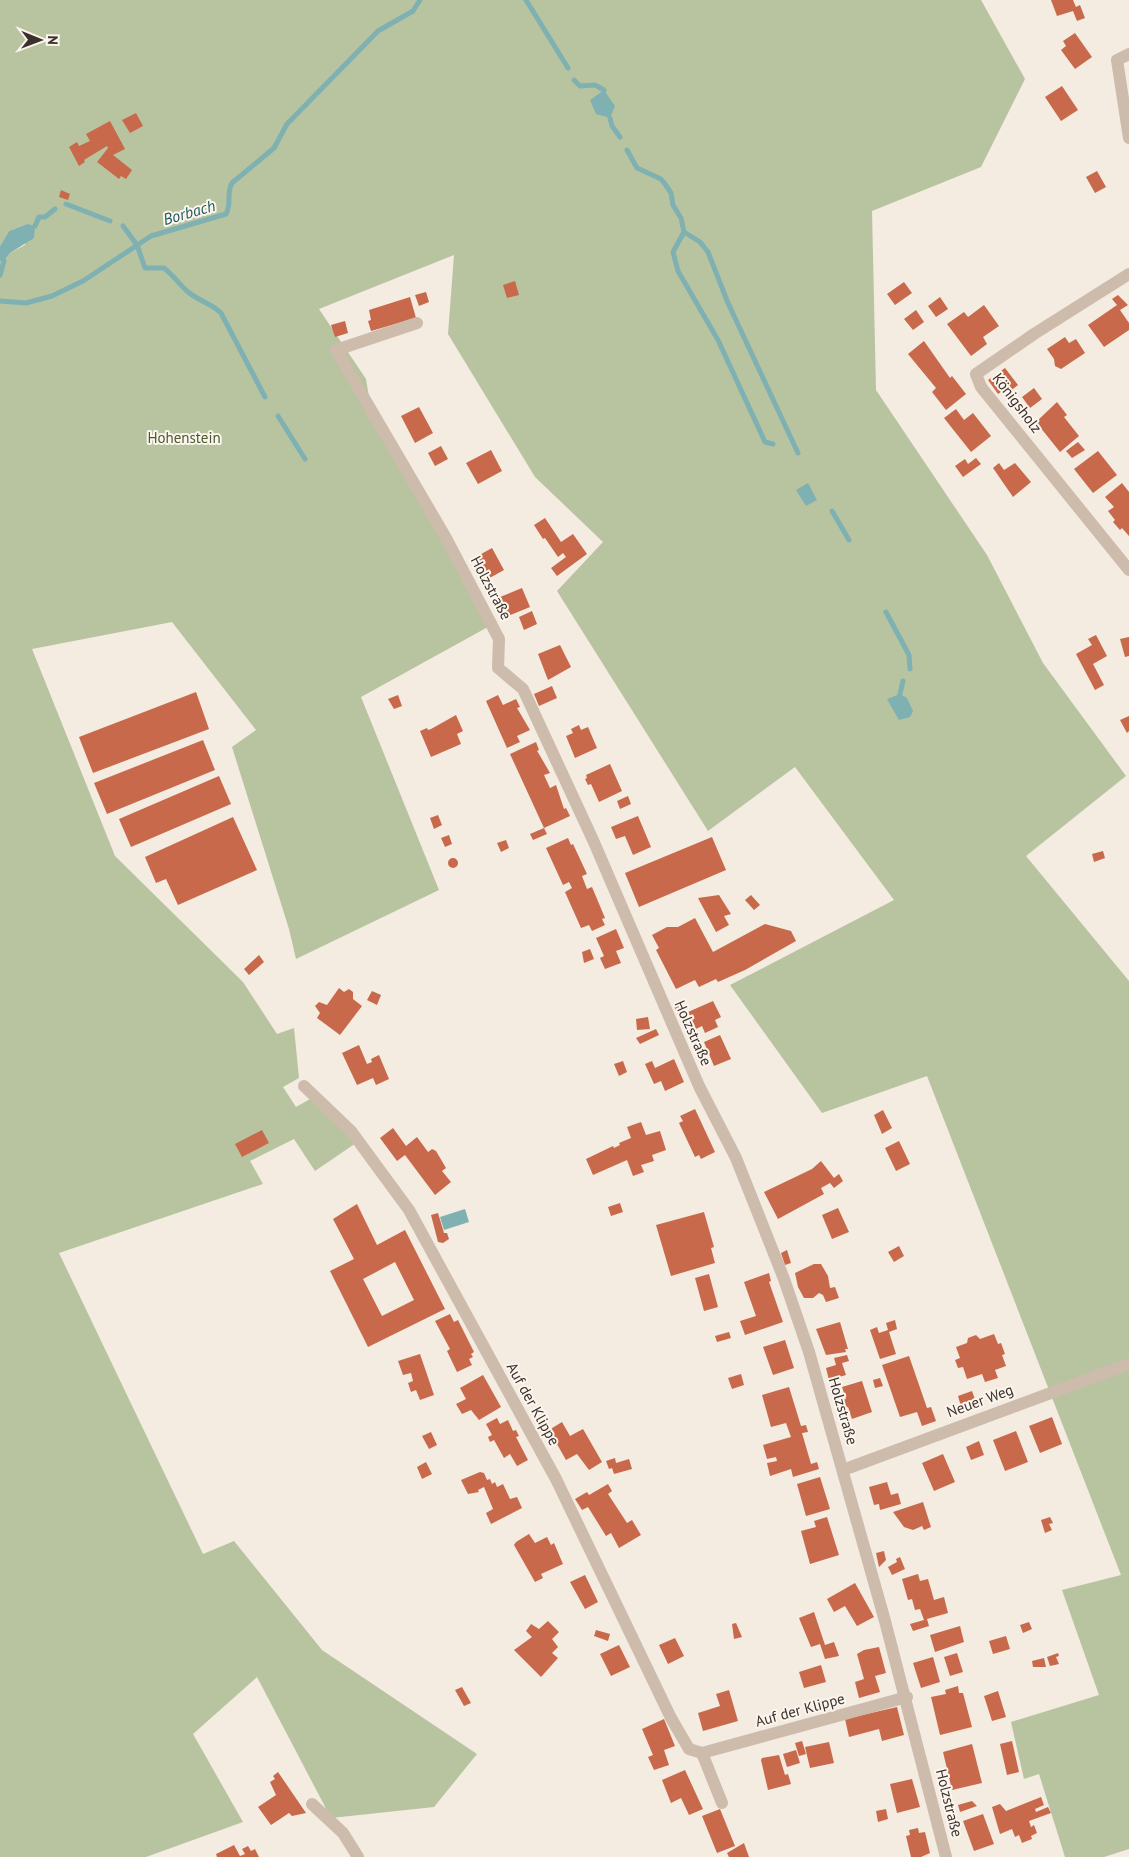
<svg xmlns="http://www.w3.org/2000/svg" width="1129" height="1857" viewBox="0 0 1129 1857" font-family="'PT Sans',sans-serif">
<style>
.green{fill:#b8c4a0}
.water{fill:#7fb0b2}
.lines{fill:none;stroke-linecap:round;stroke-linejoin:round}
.stream{stroke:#7fb0b2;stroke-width:5}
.building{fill:#c8694b;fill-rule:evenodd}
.minor{stroke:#cdbbac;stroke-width:12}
.labels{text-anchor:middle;stroke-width:4;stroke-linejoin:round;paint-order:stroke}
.street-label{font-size:15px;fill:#3b302b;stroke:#fbf5ee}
.park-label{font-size:15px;fill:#4a5a2e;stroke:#fbf5ee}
.water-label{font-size:16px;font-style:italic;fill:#1f5a5e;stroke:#fbf5ee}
</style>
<rect width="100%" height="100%" fill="#f4ebe1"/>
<path class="green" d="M 0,0 L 981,0 L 1025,79 L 981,167 L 872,211 L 876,390 L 987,555 L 1043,663 L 1126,776 L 1026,856 L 1129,981 L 1129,1849 L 1104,1857 L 1065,1857 L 1039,1774 L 1024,1779 L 1011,1722 L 1099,1695 L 1062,1590 L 1121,1575 L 927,1076 L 822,1113 L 730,985 L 894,900 L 795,767 L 708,831 L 557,591 L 603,542 L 535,477 L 448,334 L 454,255 L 319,309 L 366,379 L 373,421 L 497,622 L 361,697 L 439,890 L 296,959 L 289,929 L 232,747 L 256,730 L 172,622 L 32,649 L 115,856 L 243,982 L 277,1034 L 294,1028 L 299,1078 L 283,1087 L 296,1107 L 310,1099 L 356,1143 L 315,1171 L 294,1139 L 250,1161 L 263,1184 L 59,1253 L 203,1554 L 234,1541 L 322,1650 L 477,1754 L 434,1807 L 331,1818 L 257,1677 L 193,1734 L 243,1822 L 146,1857 L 0,1857 L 0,261 L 4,261 L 10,253 L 25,245 L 27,224 L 9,231 L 0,246 Z"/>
<path class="water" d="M 604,90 L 615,106 L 610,118 L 596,114 L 590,100 Z
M 27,224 L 35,226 L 34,238 L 10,253 L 4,261 L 0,261 L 0,246 L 9,231 Z
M 808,483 L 817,500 L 806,506 L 796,490 Z
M 900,694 L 907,698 L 913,711 L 910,717 L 899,720 L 887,699 Z
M 465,1209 L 469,1222 L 444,1230 L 440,1217 Z"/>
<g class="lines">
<path class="stream" d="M 526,0 L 568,68
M 574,80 L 580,86 L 595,85 L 604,90
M 610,118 L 612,126 L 620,137
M 627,150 L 637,168 L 661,179 L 665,184 L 671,193 L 673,205 L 681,218 L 684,232 L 700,242 L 708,252 L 728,303 L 798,453
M 66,204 L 110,221
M 35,226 L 39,217 L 45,217 L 55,209
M 123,226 L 137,245 L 145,268 L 164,268 C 173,275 179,284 187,291 C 198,301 211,303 221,313 L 265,397
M 684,232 L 673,252 L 678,271 L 718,340 L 765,442 L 773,444
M 0,275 L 4,261
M 0,301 L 26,303 L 52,296 L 83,281 L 151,236 L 226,214 C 232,204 226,193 232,183 L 274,148 L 287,124 L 378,31 L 413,11 L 420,0
M 278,416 L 305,459
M 832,511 L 849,540
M 886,612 L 909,655 L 910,669
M 900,694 L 903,681"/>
</g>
<path class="building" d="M 1051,0 L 1073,0 L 1076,7 L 1080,5 L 1085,18 L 1077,21 L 1073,11 L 1057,16 Z
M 1075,33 L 1092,57 L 1075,69 L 1061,50 L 1066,46 L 1063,41 Z
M 1062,86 L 1078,110 L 1061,121 L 1045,97 Z
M 136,113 L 143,126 L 130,133 L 122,120 Z
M 110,121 L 125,149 L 113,155 L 132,170 L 126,179 L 121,176 L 119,179 L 97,162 L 108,148 L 107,146 L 84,160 L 85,162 L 79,166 L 69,147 L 77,142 L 79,146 L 90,141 L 86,134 Z
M 1097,171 L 1106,187 L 1095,193 L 1086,177 Z
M 61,190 L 70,194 L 68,200 L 59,197 Z
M 515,281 L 519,295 L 507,298 L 503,285 Z
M 904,282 L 912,293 L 895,305 L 887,294 Z
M 426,292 L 429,302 L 419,306 L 415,295 Z
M 1118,295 L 1128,305 L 1120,310 L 1129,323 L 1129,330 L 1104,347 L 1088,325 L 1117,305 L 1112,299 Z
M 410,297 L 416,318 L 371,331 L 368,321 L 371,320 L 369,310 Z
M 940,297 L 948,309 L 936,317 L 928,306 Z
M 984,305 L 999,326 L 983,337 L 987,344 L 971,356 L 947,324 L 964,312 L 968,317 Z
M 916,310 L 924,322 L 913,330 L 904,319 Z
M 345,321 L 348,333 L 335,337 L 331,325 Z
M 1065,337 L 1069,343 L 1076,339 L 1085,353 L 1061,369 L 1055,366 L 1054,359 L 1047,349 Z
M 924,341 L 950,378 L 952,376 L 966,394 L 946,410 L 932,392 L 936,388 L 908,354 Z
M 1005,368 L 1018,385 L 1004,396 L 1001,392 L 998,394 L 988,380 Z
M 1034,388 L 1042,399 L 1030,408 L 1022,397 Z
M 1057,402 L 1067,415 L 1064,417 L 1079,436 L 1060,452 L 1036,422 Z
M 419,407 L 433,433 L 415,443 L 401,416 Z
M 956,409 L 964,420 L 973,413 L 991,436 L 971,452 L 944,418 Z
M 1078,442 L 1085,450 L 1072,458 L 1066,451 Z
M 441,446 L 448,459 L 435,466 L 428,453 Z
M 491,450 L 502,471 L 478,484 L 466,463 Z
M 1098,451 L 1117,475 L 1093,493 L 1074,469 Z
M 976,458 L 981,464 L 963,477 L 955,466 L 965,459 L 968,464 Z
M 999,463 L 1004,470 L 1015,463 L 1031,482 L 1013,497 L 993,468 Z
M 1122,483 L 1129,492 L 1129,536 L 1122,528 L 1120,530 L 1113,522 L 1115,520 L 1108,511 L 1114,507 L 1105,497 Z
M 545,518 L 561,542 L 573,534 L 587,554 L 557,576 L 551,568 L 566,557 L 563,553 L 558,557 L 545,538 L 543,539 L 534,525 Z
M 492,548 L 504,570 L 486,580 L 483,575 L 481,576 L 474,558 Z
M 522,588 L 530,607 L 508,616 L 500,597 Z
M 532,611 L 537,624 L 524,630 L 519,617 Z
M 1096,635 L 1107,656 L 1093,664 L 1104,685 L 1095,690 L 1076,654 L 1092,645 L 1088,639 Z
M 1129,637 L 1129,656 L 1125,657 L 1120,639 Z
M 560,645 L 571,667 L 548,680 L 538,654 Z
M 552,686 L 557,698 L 539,706 L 534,694 Z
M 196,692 L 209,729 L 93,773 L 79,737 Z
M 398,695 L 402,706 L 394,709 L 388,699 Z
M 498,695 L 503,705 L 516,699 L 520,707 L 517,708 L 530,730 L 517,736 L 520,742 L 507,748 L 486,701 Z
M 456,715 L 463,731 L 457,734 L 461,744 L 431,757 L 420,731 L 427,728 L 428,730 L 431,729 Z
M 1129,716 L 1129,731 L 1127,733 L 1120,720 Z
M 579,725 L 581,730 L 588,727 L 597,748 L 575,758 L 566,736 L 573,733 L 571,729 Z
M 203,740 L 215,770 L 107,814 L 94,783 Z
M 536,742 L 539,750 L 537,751 L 539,754 L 550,773 L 544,775 L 550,788 L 556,785 L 564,809 L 566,808 L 570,816 L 544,828 L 510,754 Z
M 610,764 L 622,791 L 599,802 L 591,784 L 588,785 L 585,779 L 587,778 L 586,775 Z
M 219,776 L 231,804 L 131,847 L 119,819 Z
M 628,796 L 631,804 L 620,809 L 617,801 Z
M 438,815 L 442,825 L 434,829 L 430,818 Z
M 638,816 L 651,847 L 633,855 L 625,836 L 616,839 L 611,827 Z
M 233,817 L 257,870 L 178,905 L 166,879 L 156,883 L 145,857 Z
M 544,828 L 547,834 L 533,840 L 530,834 Z
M 449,835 L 452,844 L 445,847 L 441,838 Z
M 712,837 L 726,870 L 639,907 L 625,873 Z
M 568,838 L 571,845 L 573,844 L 587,874 L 582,876 L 587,889 L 592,887 L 605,918 L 602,919 L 605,925 L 592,931 L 589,925 L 581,928 L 565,892 L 572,888 L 569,882 L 563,885 L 546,848 Z
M 506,840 L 509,848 L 501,852 L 497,843 Z
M 1103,851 L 1105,858 L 1094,862 L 1092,854 Z
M448 863a5 5 0 1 1 10 0a5 5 0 1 1-10 0Z
M 719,895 L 731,914 L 724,916 L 729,925 L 716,932 L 698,898 Z
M 751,895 L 760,905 L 754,910 L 745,900 Z
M 695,918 L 713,952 L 765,924 L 791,931 L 796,941 L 745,970 L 718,982 L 716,979 L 699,987 L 695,980 L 676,989 L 656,950 L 659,948 L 652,935 L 667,927 L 678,927 Z
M 616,929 L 624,948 L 616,951 L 621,963 L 605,969 L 600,958 L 604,956 L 596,938 Z
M 590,949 L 594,959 L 584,963 L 582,952 Z
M 259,955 L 264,962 L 249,975 L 244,969 Z
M 339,988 L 344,992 L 349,989 L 353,992 L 353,999 L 362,1006 L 340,1035 L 317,1018 L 320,1013 L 315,1006 L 319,1002 L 327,1005 Z
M 372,991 L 381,995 L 377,1005 L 367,1000 Z
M 713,1001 L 721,1017 L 715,1020 L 718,1027 L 705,1033 L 702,1026 L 696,1029 L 688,1012 Z
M 681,1003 L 687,1016 L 680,1019 L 674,1006 Z
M 648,1017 L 650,1029 L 637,1030 L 636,1019 Z
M 656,1029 L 659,1035 L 640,1044 L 636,1038 Z
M 720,1035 L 731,1059 L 714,1066 L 704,1042 Z
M 359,1045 L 367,1064 L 372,1062 L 371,1059 L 379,1055 L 389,1079 L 376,1085 L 373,1078 L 357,1085 L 342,1053 Z
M 674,1059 L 684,1082 L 665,1091 L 661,1081 L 654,1084 L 645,1064 L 652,1061 L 655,1068 Z
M 623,1061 L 627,1072 L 619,1076 L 614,1064 Z
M 695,1109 L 715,1152 L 701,1159 L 699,1155 L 695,1157 L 679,1123 L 683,1121 L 680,1116 Z
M 883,1110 L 892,1128 L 882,1134 L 874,1115 Z
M 641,1122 L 646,1135 L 660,1131 L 666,1150 L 652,1155 L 654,1161 L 641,1165 L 644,1172 L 633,1176 L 627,1160 L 593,1175 L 586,1159 L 613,1146 L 614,1148 L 620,1145 L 619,1143 L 631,1138 L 627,1127 Z
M 393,1128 L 406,1146 L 417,1137 L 428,1152 L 432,1149 L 436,1151 L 446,1168 L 442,1171 L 451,1182 L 435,1195 L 405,1155 L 397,1161 L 380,1138 Z
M 262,1130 L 269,1143 L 242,1157 L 235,1144 Z
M 899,1141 L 910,1164 L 896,1171 L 885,1148 Z
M 821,1161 L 834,1178 L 839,1174 L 843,1181 L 834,1188 L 830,1183 L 821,1188 L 824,1194 L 778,1219 L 764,1192 L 812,1169 Z
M 620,1203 L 623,1212 L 611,1216 L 608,1207 Z
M 357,1204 L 377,1245 L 405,1230 L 445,1309 L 368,1347 L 330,1271 L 354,1259 L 333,1219 ZM 395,1262 L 414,1300 L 382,1316 L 363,1279 Z
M 838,1208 L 849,1232 L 832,1239 L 822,1215 Z
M 704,1212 L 714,1247 L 711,1248 L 715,1263 L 671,1276 L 656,1225 Z
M 438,1213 L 444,1233 L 447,1233 L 449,1239 L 443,1243 L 438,1242 L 431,1215 Z
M 899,1246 L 904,1256 L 894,1262 L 888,1252 Z
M 787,1250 L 791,1263 L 785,1265 L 781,1253 Z
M 814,1264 L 821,1264 L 828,1276 L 830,1288 L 835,1287 L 839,1298 L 826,1302 L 823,1295 L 819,1293 L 813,1298 L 804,1298 L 798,1287 L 795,1273 Z
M 769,1273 L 771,1281 L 769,1282 L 783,1322 L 745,1335 L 740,1321 L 756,1316 L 744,1282 Z
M 709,1274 L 718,1307 L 704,1311 L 695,1278 Z
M 450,1314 L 454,1322 L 458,1320 L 474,1352 L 471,1354 L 473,1357 L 469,1359 L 472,1365 L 457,1372 L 447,1351 L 450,1349 L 435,1321 Z
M 895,1320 L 897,1329 L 889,1332 L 896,1354 L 880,1359 L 870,1330 L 877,1327 L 879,1333 L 888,1330 L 886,1323 Z
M 840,1322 L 848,1349 L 845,1349 L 846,1352 L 826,1355 L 816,1329 Z
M 729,1332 L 731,1338 L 717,1342 L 715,1336 Z
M 994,1334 L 998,1344 L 1001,1343 L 1005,1354 L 1002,1355 L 1006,1366 L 995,1370 L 998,1378 L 985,1382 L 982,1374 L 967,1379 L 963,1367 L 958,1368 L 955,1360 L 960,1358 L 956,1347 L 967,1343 L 968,1338 L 976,1335 L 980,1339 Z
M 785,1340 L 794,1368 L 773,1375 L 763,1347 Z
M 420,1354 L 434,1395 L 420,1400 L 416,1390 L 411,1392 L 408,1383 L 413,1381 L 411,1373 L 403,1375 L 398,1361 Z
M 847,1355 L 849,1361 L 842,1363 L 846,1375 L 829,1380 L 826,1368 L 836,1365 L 834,1358 Z
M 909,1356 L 927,1408 L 931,1407 L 936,1421 L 922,1426 L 917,1412 L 900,1417 L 882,1365 Z
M 741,1374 L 744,1385 L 732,1389 L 728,1378 Z
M 483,1375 L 501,1407 L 479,1420 L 471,1410 L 462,1414 L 456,1404 L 466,1399 L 460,1388 Z
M 880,1378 L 883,1386 L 875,1388 L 873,1380 Z
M 862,1381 L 872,1412 L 852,1419 L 848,1407 L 845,1408 L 843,1400 L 846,1399 L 842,1387 Z
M 789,1387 L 801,1426 L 806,1425 L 808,1432 L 802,1433 L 811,1464 L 817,1462 L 819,1469 L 793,1477 L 791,1469 L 770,1476 L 767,1463 L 777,1461 L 776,1457 L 767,1459 L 763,1445 L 791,1437 L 786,1423 L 771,1427 L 762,1395 Z
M 972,1391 L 977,1405 L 962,1410 L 958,1396 Z
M 1052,1417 L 1062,1444 L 1040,1453 L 1029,1426 Z
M 497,1418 L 500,1424 L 508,1420 L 513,1431 L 516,1430 L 519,1436 L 516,1437 L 528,1460 L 517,1466 L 510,1454 L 504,1458 L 494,1440 L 490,1442 L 488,1437 L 492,1435 L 486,1424 Z
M 562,1422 L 570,1436 L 583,1429 L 602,1462 L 589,1470 L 577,1454 L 566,1460 L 549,1430 Z
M 1016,1431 L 1028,1462 L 1005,1471 L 993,1440 Z
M 431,1432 L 437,1445 L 429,1449 L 422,1436 Z
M 979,1441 L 984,1455 L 971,1460 L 966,1447 Z
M 943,1454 L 955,1482 L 934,1491 L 922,1463 Z
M 615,1458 L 616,1463 L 629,1459 L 632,1469 L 614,1474 L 612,1468 L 609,1469 L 606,1461 Z
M 426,1462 L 432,1474 L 422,1479 L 417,1467 Z
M 480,1472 L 484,1473 L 487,1480 L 490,1479 L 492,1484 L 495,1482 L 497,1487 L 503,1484 L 510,1499 L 517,1497 L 522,1508 L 491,1524 L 486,1513 L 493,1509 L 484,1487 L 478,1490 L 479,1492 L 468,1494 L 461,1480 Z
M 820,1477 L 830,1509 L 806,1516 L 797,1484 Z
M 887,1482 L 891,1495 L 898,1493 L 901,1504 L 880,1510 L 879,1504 L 874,1505 L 869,1487 Z
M 608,1484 L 612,1491 L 608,1494 L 627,1523 L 632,1520 L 641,1535 L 619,1548 L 611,1533 L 606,1536 L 588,1507 L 582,1510 L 575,1499 L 587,1492 L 589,1495 Z
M 923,1502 L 931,1527 L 924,1530 L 922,1526 L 913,1530 L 904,1527 L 893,1512 Z
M 827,1517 L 839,1555 L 810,1564 L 801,1531 L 816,1527 L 814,1521 Z
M 1050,1517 L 1053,1523 L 1049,1524 L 1052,1530 L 1045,1533 L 1041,1520 Z
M 529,1534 L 535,1543 L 547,1537 L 551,1545 L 554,1543 L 563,1564 L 541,1574 L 543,1578 L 535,1582 L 514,1545 L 516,1542 Z
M 884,1551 L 886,1560 L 879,1567 L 876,1553 Z
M 900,1557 L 905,1569 L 892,1575 L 888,1567 L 897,1562 L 896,1559 Z
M 918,1574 L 920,1581 L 928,1579 L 934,1600 L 944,1597 L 948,1613 L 927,1619 L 929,1626 L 913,1631 L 910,1624 L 924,1620 L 920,1609 L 915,1610 L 912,1599 L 908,1600 L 902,1579 Z
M 585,1575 L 598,1602 L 585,1609 L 570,1582 Z
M 855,1583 L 874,1617 L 857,1626 L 845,1606 L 834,1612 L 827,1599 Z
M 814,1612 L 825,1645 L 834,1642 L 839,1656 L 825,1659 L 820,1644 L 811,1647 L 799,1618 Z
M 548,1621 L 559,1632 L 552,1639 L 558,1647 L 552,1653 L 558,1658 L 541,1677 L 514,1650 L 532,1637 L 526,1631 L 531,1624 L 539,1629 Z
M 1029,1622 L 1032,1629 L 1023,1633 L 1020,1625 Z
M 736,1623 L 742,1637 L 734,1639 L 732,1624 Z
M 960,1626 L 964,1642 L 935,1652 L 930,1635 Z
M 596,1630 L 610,1634 L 608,1641 L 594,1636 Z
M 1006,1636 L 1010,1649 L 993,1654 L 989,1641 Z
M 675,1638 L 684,1656 L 668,1664 L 659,1645 Z
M 619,1645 L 630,1667 L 611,1676 L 600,1654 Z
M 879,1647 L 886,1673 L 875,1676 L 880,1692 L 859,1698 L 855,1682 L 864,1679 L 857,1654 L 864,1650 Z
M 957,1653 L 963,1672 L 950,1676 L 944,1657 Z
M 1058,1653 L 1059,1656 L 1056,1657 L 1059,1664 L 1050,1666 L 1047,1657 Z
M 933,1657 L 940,1682 L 921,1688 L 913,1663 Z
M 1044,1658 L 1046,1667 L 1033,1667 L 1032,1661 Z
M 821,1665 L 826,1682 L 804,1688 L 799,1672 Z
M 958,1686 L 959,1693 L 963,1693 L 972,1727 L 940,1735 L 931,1697 L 946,1694 L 945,1690 Z
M 462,1687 L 471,1703 L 464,1706 L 455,1690 Z
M 729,1690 L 738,1721 L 703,1731 L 698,1713 L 720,1706 L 716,1694 Z
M 998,1691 L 1006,1717 L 992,1721 L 984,1696 Z
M 897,1707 L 904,1735 L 882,1741 L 879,1729 L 849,1737 L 845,1719 Z
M 664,1719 L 675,1746 L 664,1750 L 669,1765 L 654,1770 L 648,1757 L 653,1755 L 642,1729 Z
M 802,1741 L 806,1754 L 799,1756 L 795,1743 Z
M 1012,1741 L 1019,1772 L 1007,1775 L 1000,1744 Z
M 829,1742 L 834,1763 L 810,1768 L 805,1747 Z
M 972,1744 L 982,1783 L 952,1790 L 943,1752 Z
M 796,1750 L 800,1763 L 787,1767 L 783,1754 Z
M 779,1755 L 785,1775 L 788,1774 L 791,1784 L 768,1790 L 761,1760 L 762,1758 Z
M 685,1770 L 703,1809 L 689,1815 L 681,1798 L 671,1803 L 662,1780 Z
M 278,1772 L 306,1813 L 292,1816 L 289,1813 L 271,1825 L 258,1807 L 276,1795 L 270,1782 L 275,1779 L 273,1776 Z
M 912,1779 L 920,1807 L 897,1813 L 890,1784 Z
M 1041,1797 L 1044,1805 L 1035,1809 L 1036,1812 L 1048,1807 L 1051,1813 L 1029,1821 L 1031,1827 L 1034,1825 L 1037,1833 L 1031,1836 L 1032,1839 L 1022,1843 L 1019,1835 L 1015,1837 L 1012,1829 L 1000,1834 L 992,1807 L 1000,1804 L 1006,1811 Z
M 972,1801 L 977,1806 L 960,1812 L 958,1805 Z
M 720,1809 L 735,1846 L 717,1853 L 702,1816 Z
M 886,1809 L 888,1819 L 878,1822 L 876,1811 Z
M 983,1814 L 994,1844 L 974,1851 L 963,1821 Z
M 918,1828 L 919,1833 L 925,1832 L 930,1853 L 921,1857 L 911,1857 L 906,1836 L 910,1835 L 909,1830 Z
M 744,1843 L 749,1857 L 729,1857 L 727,1853 Z
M 234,1845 L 240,1856 L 245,1854 L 242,1849 L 248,1846 L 251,1851 L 255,1849 L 259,1857 L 217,1857 L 216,1854 Z"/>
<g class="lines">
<path class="minor" d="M 1129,54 L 1117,60 L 1129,138
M 1129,274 L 1034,334 L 976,374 L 981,387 L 1129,570
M 417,323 L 336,350 L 446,538 L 499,639 L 498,668 L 523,689 L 593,840 L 699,1086 L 736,1158 L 784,1279 L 809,1352 L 885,1621 L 946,1857
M 304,1086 L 351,1131 L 409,1210 L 556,1479 L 671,1718 L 689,1749 L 702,1753 L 907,1697
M 843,1470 L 1129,1364
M 702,1753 L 722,1803
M 312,1804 L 343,1833 L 358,1857"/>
</g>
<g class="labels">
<g class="street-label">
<text transform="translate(1017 403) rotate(53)" y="5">Königsholz</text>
<text transform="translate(491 588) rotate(62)" y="5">Holzstraße</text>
<text transform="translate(693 1033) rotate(66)" y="5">Holzstraße</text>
<text transform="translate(980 1401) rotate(-20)" y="5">Neuer Weg</text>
<text transform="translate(533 1404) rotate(61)" y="5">Auf der Klippe</text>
<text transform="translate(843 1411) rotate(74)" y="5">Holzstraße</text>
<text transform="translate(800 1710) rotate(-15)" y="5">Auf der Klippe</text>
<text transform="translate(949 1803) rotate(76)" y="5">Holzstraße</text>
</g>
<g class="park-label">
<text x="184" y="443">Hohenstein</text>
</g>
<g class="water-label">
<text transform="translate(189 212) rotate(-16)" y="6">Borbach</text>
</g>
</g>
<g transform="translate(40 40) rotate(91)" stroke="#fbf5ee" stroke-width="4" paint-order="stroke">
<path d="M0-4L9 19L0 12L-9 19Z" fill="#3b302b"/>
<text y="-8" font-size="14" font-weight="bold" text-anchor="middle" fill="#3b302b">N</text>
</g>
</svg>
